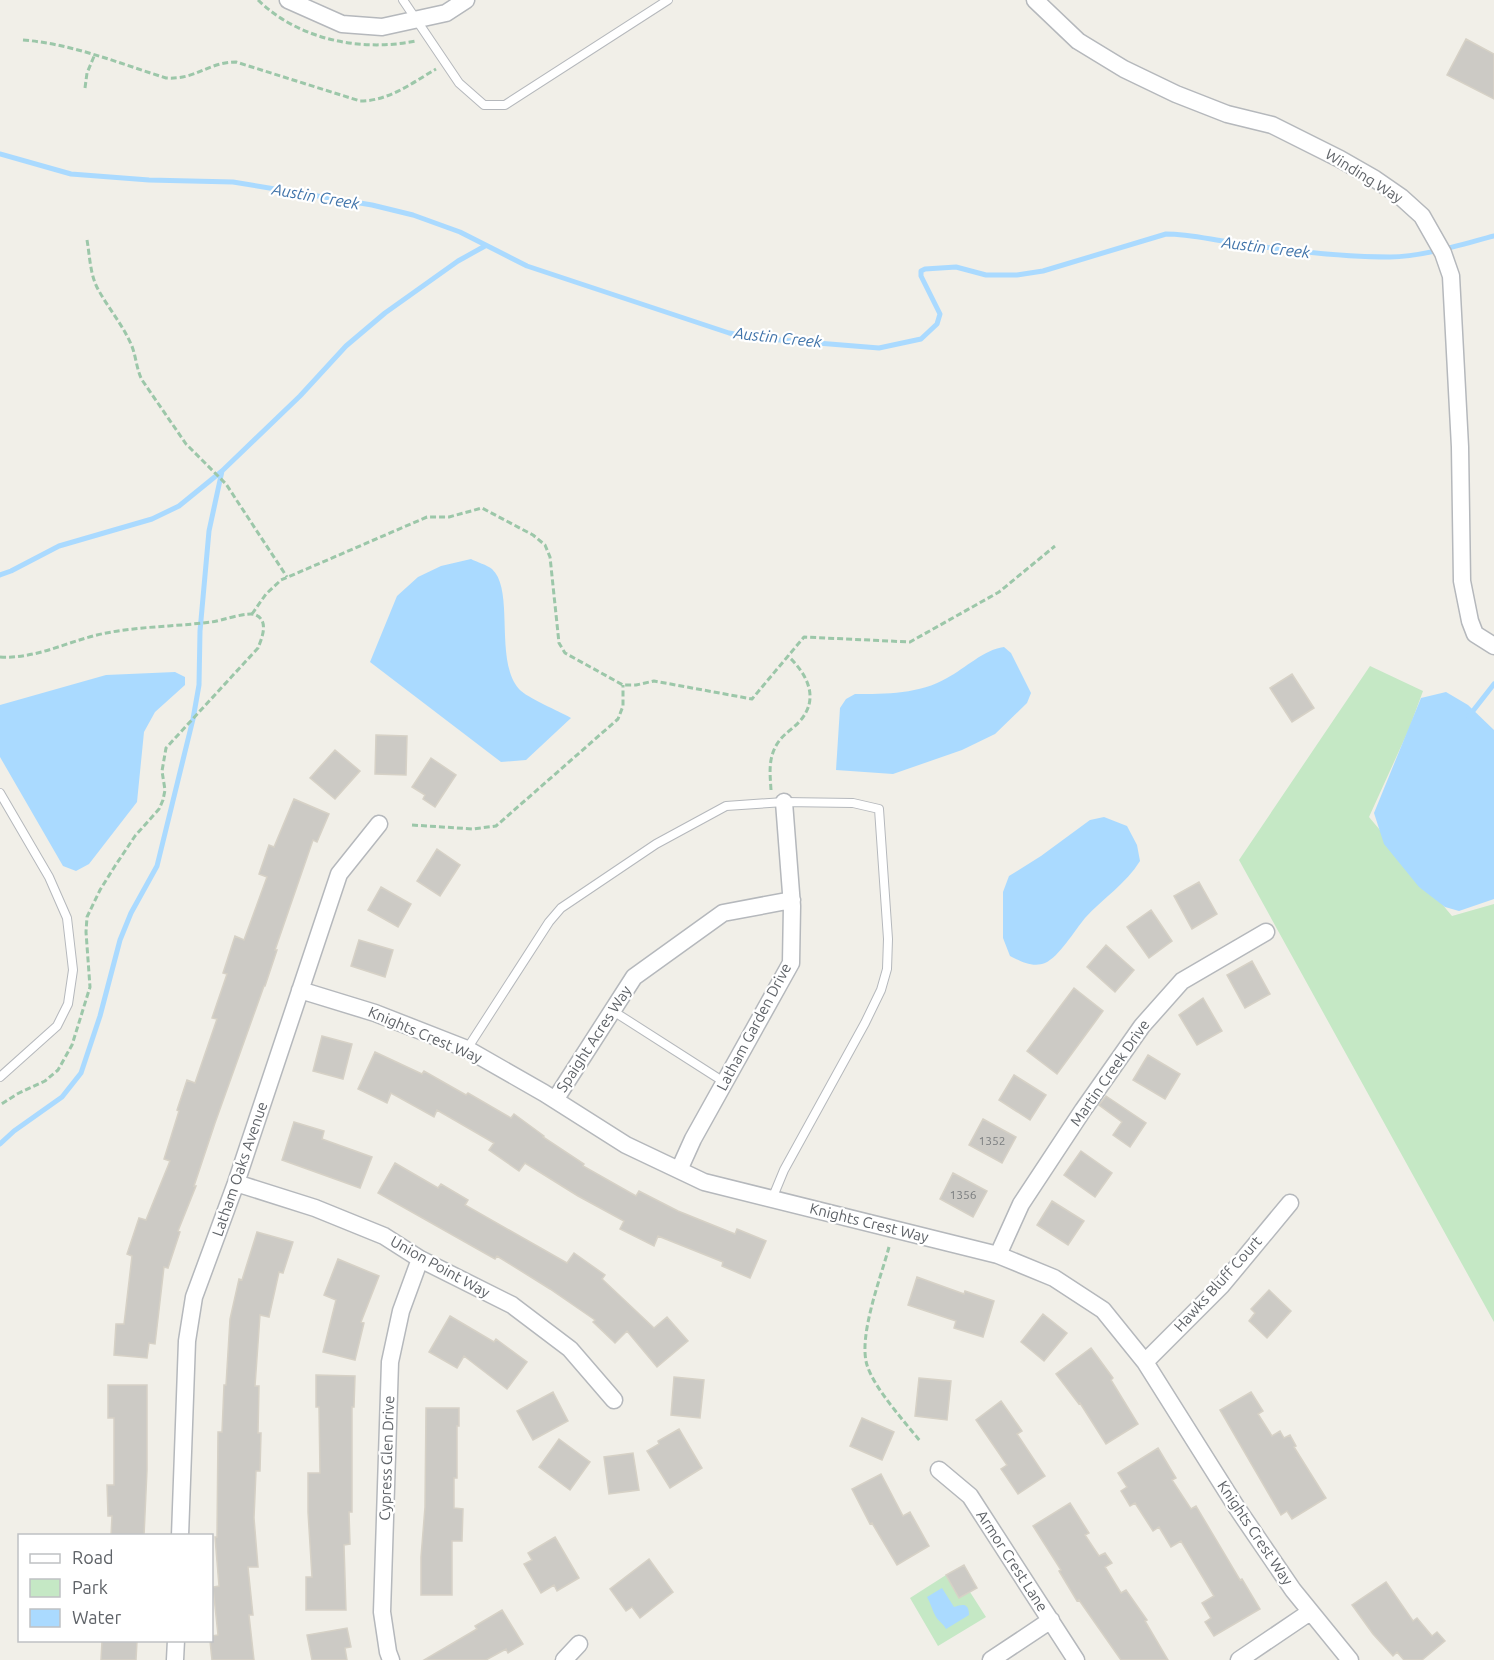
<svg xmlns="http://www.w3.org/2000/svg" width="1494" height="1660" viewBox="0 0 1494 1660" font-family="Ubuntu,sans-serif">
<style>
.green{fill:#c5e8c5}
.water{fill:#aadaff}
.lines{fill:none;stroke-linecap:round;stroke-linejoin:round}
.stream{stroke:#aadaff;stroke-width:5}
.building{fill:#cccac5;stroke:#d6d1c6;stroke-width:1.5}
.service-casing{stroke:#b5b8bc;stroke-width:10}
.minor-casing{stroke:#b5b8bc;stroke-width:19}
.path{stroke:#9cc7a9;stroke-width:3;stroke-dasharray:6 3;stroke-linecap:butt}
.service{stroke:#fff;stroke-width:8}
.minor{stroke:#fff;stroke-width:16}
.labels{text-anchor:middle;stroke-width:4.5;stroke-linejoin:round;paint-order:stroke}
.number-label{font-size:12px;fill:#7a7d7f}
.street-label{font-size:15px;fill:#5f6368;stroke:#fff}
.water-label{font-size:16px;font-style:italic;fill:#4174aa;stroke:#fff}
</style>
<rect width="100%" height="100%" fill="#f1efe8"/>
<path class="green" d="M 1370,666 L 1423,691 L 1409,729 L 1369,817 L 1452,916 L 1494,904 L 1494,1322 L 1239,860 Z
M 946,1575 L 959,1598 L 970,1592 L 986,1617 L 938,1646 L 910,1598 Z"/>
<path class="water" d="M 471,559 C 477,562 487,565 492,569 C 515,590 494,661 519,689 C 527,698 559,711 571,718 L 526,760 L 501,762 L 370,662 L 397,596 L 418,577 L 441,566 Z
M 1004,647 L 1011,653 L 1031,693 L 1027,703 L 995,734 L 962,750 L 893,774 L 836,770 L 840,708 L 846,699 L 855,694 C 886,694 920,694 947,678 C 966,668 983,650 1004,647 Z
M 175,672 L 185,677 L 185,685 L 155,712 L 144,732 L 137,802 L 89,864 L 76,871 L 63,866 L 0,757 L 0,705 L 106,675 Z
M 1446,692 L 1468,705 L 1494,730 L 1494,899 L 1459,911 L 1445,907 L 1419,887 L 1384,844 L 1374,813 L 1421,698 Z
M 1104,817 L 1127,826 L 1137,845 L 1140,861 C 1126,884 1103,898 1085,918 C 1075,930 1059,957 1045,963 C 1033,968 1020,961 1010,956 L 1003,938 L 1003,892 L 1009,876 L 1041,856 L 1090,820 Z
M 942,1588 L 954,1607 C 963,1604 969,1603 969,1615 L 946,1629 C 943,1623 940,1623 936,1617 C 932,1610 931,1604 927,1597 Z"/>
<g class="lines">
<path class="stream" d="M 0,154 L 71,174 L 149,180 L 233,182 L 372,205 L 413,215 L 460,232 L 527,266 L 729,333 L 756,338 L 879,348 L 921,339 L 937,324 L 940,314 L 921,276 L 921,271 L 925,269 L 956,267 L 986,275 L 1017,275 L 1043,271 L 1166,234 C 1188,234 1208,239 1229,242 C 1282,250 1336,257 1390,257 C 1422,257 1463,244 1494,236
M 0,575 L 11,571 L 59,546 L 152,519 L 179,506 L 222,471 L 300,396 L 346,346 L 385,313 L 458,261 L 485,246
M 1469,716 L 1494,684
M 0,1144 L 14,1131 L 62,1097 L 81,1073 L 100,1016 L 120,940 L 131,913 L 157,866 L 193,719 L 199,685 L 200,631 L 209,531 L 222,471"/>
</g>
<path class="building" d="M 1466,39 L 1494,54 L 1494,99 L 1447,75 Z
M 1292,674 L 1314,708 L 1292,722 L 1270,688 Z
M 376,735 L 407,736 L 406,775 L 375,774 Z
M 335,750 L 360,771 L 335,799 L 310,778 Z
M 431,758 L 456,775 L 435,807 L 423,799 L 425,795 L 412,787 Z
M 294,799 L 329,814 L 317,842 L 313,840 L 275,950 L 277,950 L 265,986 L 264,986 L 215,1123 L 194,1186 L 196,1186 L 178,1231 L 180,1232 L 168,1268 L 164,1267 L 155,1344 L 149,1343 L 147,1358 L 114,1355 L 116,1324 L 124,1324 L 132,1256 L 127,1254 L 139,1218 L 146,1220 L 170,1161 L 164,1159 L 179,1111 L 177,1110 L 187,1080 L 195,1083 L 217,1019 L 212,1018 L 227,974 L 223,973 L 235,936 L 244,940 L 267,877 L 259,874 L 269,845 L 274,847 Z
M 437,849 L 460,865 L 440,896 L 417,881 Z
M 1199,882 L 1217,914 L 1192,929 L 1174,896 Z
M 381,887 L 411,904 L 398,927 L 368,910 Z
M 1151,910 L 1172,941 L 1149,958 L 1127,927 Z
M 359,940 L 393,950 L 385,977 L 351,966 Z
M 1106,945 L 1134,970 L 1115,992 L 1087,967 Z
M 1252,961 L 1270,994 L 1245,1008 L 1227,975 Z
M 1074,988 L 1103,1011 L 1057,1074 L 1027,1051 Z
M 1203,998 L 1222,1031 L 1197,1045 L 1179,1015 Z
M 322,1036 L 352,1044 L 343,1079 L 313,1071 Z
M 375,1052 L 422,1074 L 424,1071 L 466,1095 L 468,1093 L 511,1118 L 514,1114 L 544,1136 L 543,1137 L 584,1164 L 583,1166 L 636,1196 L 639,1191 L 678,1211 L 735,1234 L 737,1229 L 766,1241 L 750,1278 L 722,1266 L 723,1262 L 658,1236 L 654,1246 L 620,1229 L 624,1221 L 578,1196 L 525,1163 L 519,1171 L 489,1150 L 494,1143 L 437,1110 L 434,1117 L 391,1093 L 387,1103 L 358,1089 Z
M 1148,1055 L 1180,1074 L 1165,1099 L 1133,1080 Z
M 1014,1075 L 1046,1095 L 1030,1120 L 999,1100 Z
M 1106,1096 L 1146,1123 L 1130,1147 L 1113,1135 L 1122,1122 L 1099,1105 Z
M 983,1119 L 1016,1137 L 1002,1163 L 969,1145 Z
M 294,1122 L 324,1131 L 322,1139 L 372,1157 L 360,1188 L 282,1160 Z
M 1081,1151 L 1112,1173 L 1095,1197 L 1064,1175 Z
M 395,1163 L 438,1188 L 441,1184 L 468,1200 L 465,1205 L 567,1263 L 574,1253 L 605,1275 L 602,1279 L 654,1328 L 667,1317 L 688,1341 L 657,1367 L 627,1331 L 615,1343 L 593,1322 L 595,1320 L 550,1289 L 497,1256 L 495,1259 L 378,1193 Z
M 953,1173 L 987,1191 L 973,1217 L 940,1199 Z
M 1052,1201 L 1084,1221 L 1068,1245 L 1037,1225 Z
M 257,1232 L 293,1242 L 283,1273 L 279,1272 L 269,1317 L 260,1315 L 255,1386 L 259,1386 L 258,1433 L 261,1433 L 260,1471 L 256,1471 L 254,1518 L 258,1567 L 248,1567 L 253,1615 L 249,1615 L 254,1660 L 212,1660 L 210,1641 L 212,1636 L 218,1635 L 213,1587 L 219,1586 L 215,1537 L 217,1537 L 218,1432 L 222,1432 L 224,1385 L 226,1385 L 230,1319 L 239,1279 L 242,1280 Z
M 338,1259 L 379,1276 L 361,1322 L 364,1323 L 355,1360 L 323,1352 L 336,1300 L 324,1295 Z
M 917,1277 L 964,1294 L 965,1291 L 994,1301 L 983,1337 L 954,1328 L 956,1321 L 908,1305 Z
M 1269,1290 L 1291,1311 L 1267,1338 L 1249,1321 L 1255,1313 L 1251,1309 Z
M 1043,1314 L 1067,1333 L 1044,1361 L 1021,1342 Z
M 450,1316 L 494,1342 L 496,1339 L 527,1362 L 507,1389 L 464,1356 L 457,1368 L 429,1352 Z
M 1091,1348 L 1113,1378 L 1111,1380 L 1138,1424 L 1106,1444 L 1080,1403 L 1079,1404 L 1056,1374 Z
M 316,1375 L 355,1376 L 354,1407 L 352,1407 L 352,1512 L 349,1512 L 350,1544 L 344,1545 L 346,1610 L 306,1610 L 306,1577 L 312,1577 L 308,1512 L 308,1473 L 320,1473 L 319,1407 L 316,1407 Z
M 674,1377 L 704,1380 L 700,1418 L 671,1415 Z
M 919,1378 L 951,1381 L 947,1420 L 915,1416 Z
M 108,1385 L 147,1385 L 147,1470 L 144,1536 L 111,1536 L 112,1516 L 108,1516 L 107,1485 L 114,1485 L 114,1418 L 108,1418 Z
M 553,1392 L 568,1421 L 533,1440 L 517,1411 Z
M 1251,1392 L 1263,1411 L 1258,1414 L 1272,1436 L 1280,1431 L 1284,1438 L 1290,1435 L 1296,1446 L 1294,1447 L 1326,1498 L 1292,1519 L 1287,1511 L 1281,1515 L 1220,1410 Z
M 1001,1401 L 1022,1431 L 1017,1434 L 1045,1476 L 1018,1494 L 1001,1469 L 1007,1465 L 976,1420 Z
M 426,1408 L 459,1408 L 459,1426 L 457,1426 L 457,1478 L 454,1478 L 454,1508 L 463,1509 L 462,1541 L 452,1541 L 452,1595 L 421,1595 L 421,1557 L 425,1507 Z
M 862,1418 L 894,1432 L 882,1460 L 850,1446 Z
M 679,1429 L 702,1468 L 670,1488 L 647,1451 L 659,1444 L 658,1441 Z
M 559,1439 L 590,1462 L 570,1490 L 539,1467 Z
M 1158,1448 L 1176,1478 L 1172,1480 L 1191,1509 L 1196,1506 L 1240,1580 L 1242,1579 L 1260,1609 L 1214,1636 L 1205,1622 L 1211,1618 L 1202,1603 L 1214,1596 L 1181,1541 L 1171,1547 L 1159,1527 L 1153,1531 L 1135,1503 L 1130,1506 L 1121,1491 L 1127,1487 L 1118,1473 Z
M 633,1453 L 639,1490 L 609,1494 L 604,1457 Z
M 881,1474 L 903,1516 L 910,1512 L 929,1546 L 897,1565 L 872,1523 L 870,1524 L 852,1489 Z
M 1070,1503 L 1089,1533 L 1085,1535 L 1099,1556 L 1105,1553 L 1112,1563 L 1105,1567 L 1121,1593 L 1126,1590 L 1147,1620 L 1145,1621 L 1168,1660 L 1121,1660 L 1079,1600 L 1077,1601 L 1059,1571 L 1061,1570 L 1033,1526 Z
M 555,1537 L 579,1578 L 557,1591 L 554,1585 L 541,1593 L 524,1564 L 532,1560 L 528,1553 Z
M 649,1559 L 673,1592 L 640,1618 L 632,1607 L 626,1611 L 610,1589 Z
M 964,1565 L 977,1588 L 959,1598 L 946,1575 Z
M 1386,1582 L 1413,1621 L 1417,1618 L 1432,1636 L 1437,1632 L 1445,1641 L 1422,1660 L 1404,1660 L 1397,1652 L 1393,1656 L 1373,1634 L 1352,1605 Z
M 502,1610 L 523,1644 L 508,1653 L 506,1649 L 486,1660 L 424,1660 L 477,1629 L 475,1626 Z
M 347,1628 L 351,1647 L 345,1648 L 347,1660 L 312,1660 L 307,1635 Z
M 102,1641 L 137,1641 L 136,1660 L 101,1660 Z"/>
<g class="lines">
<defs>
<path id="service" d="M 403,0 L 459,83 L 484,105 L 505,105 L 668,0
M 0,793 L 49,877 L 67,918 L 73,970 L 68,1004 L 57,1026 L 0,1077
M 613,1011 L 724,1082
M 467,1049 L 549,922 L 561,908 L 656,844 L 726,806 L 784,802 L 853,803 L 879,809 L 888,939 L 887,969 L 881,990 L 865,1023 L 784,1170 L 772,1199"/>
<path id="minor" d="M 288,0 L 342,24 L 382,27 L 446,13 L 466,0
M 1035,0 L 1078,41 L 1124,69 L 1176,94 L 1227,114 L 1272,125 L 1340,159 L 1375,179 L 1401,197 L 1422,216 L 1443,253 L 1451,276 L 1460,447 L 1462,581 L 1470,621 L 1475,634 L 1494,646
M 300,990 L 375,1013 L 467,1049 L 544,1093 L 626,1145 L 704,1182 L 998,1255 L 1054,1278 L 1103,1310 L 1145,1362 L 1237,1508 L 1293,1590 L 1350,1660
M 555,1100 L 634,977 L 723,913 L 792,900
M 679,1170 L 693,1139 L 791,963 L 792,906 L 784,802
M 236,1183 L 315,1208 L 384,1236 L 420,1259 L 512,1305 L 570,1349 L 614,1400
M 998,1255 L 1021,1204 L 1083,1110 L 1142,1026 L 1182,981 L 1266,932
M 1145,1362 L 1222,1285 L 1290,1203
M 939,1470 L 970,1496 L 1076,1660
M 180,1536 L 187,1341 L 194,1297 L 236,1183 L 339,874 L 379,824
M 175,1660 L 176,1640
M 391,1660 L 388,1652 L 382,1612 L 390,1362 L 401,1311 L 420,1259
M 564,1660 L 579,1644
M 991,1660 L 1051,1620
M 1239,1660 L 1310,1612"/>
</defs>
<use href="#service" class="service-casing"/>
<use href="#minor" class="minor-casing"/>
<path class="path" d="M 258,0 C 299,40 361,52 416,41
M 23,40 C 73,44 118,63 166,78 C 196,80 208,62 236,62 L 360,101 C 389,101 412,83 436,69
M 85,88 L 87,73 L 95,54
M 87,240 C 90,257 90,276 99,291 C 109,309 122,324 131,344 C 136,355 136,368 142,380 L 186,444 L 226,484 L 287,577
M 252,614 L 266,594 L 281,580 L 427,517 L 449,517 L 482,508 L 533,535 L 545,545 L 550,557 L 559,643 L 565,653 L 623,685 L 636,685 L 654,681 L 752,699 L 804,637 L 910,642 L 999,592 L 1055,546
M 0,657 C 35,659 64,643 97,635 C 135,626 173,627 211,622 C 221,621 248,611 256,615 C 269,621 262,638 258,648 L 166,748 L 162,771 L 165,790 L 163,800 L 159,809 L 135,836 L 115,866 L 100,890 L 87,917 L 86,932 L 90,987 L 72,1045 L 58,1070 L 45,1081 L 17,1094 L 0,1105
M 771,790 C 770,773 768,759 777,744 C 783,734 793,729 800,721 C 820,698 807,674 788,656
M 412,825 L 473,829 L 496,826 L 618,719 L 623,706 L 623,685
M 889,1247 C 881,1277 858,1336 867,1365 C 874,1388 904,1421 920,1441"/>
<use href="#service" class="service"/>
<use href="#minor" class="minor"/>
</g>
<g class="labels">
<g class="number-label">
<text x="992" y="1145">1352</text>
<text x="963" y="1199">1356</text>
</g>
<g class="street-label">
<text transform="translate(1364 176) rotate(32)" y="5">Winding Way</text>
<text transform="translate(754 1027) rotate(-62)" y="5">Latham Garden Drive</text>
<text transform="translate(425 1035) rotate(23)" y="5">Knights Crest Way</text>
<text transform="translate(594 1039) rotate(-57)" y="5">Spaight Acres Way</text>
<text transform="translate(1110 1073) rotate(-55)" y="5">Martin Creek Drive</text>
<text transform="translate(240 1169) rotate(-71)" y="5">Latham Oaks Avenue</text>
<text transform="translate(869 1223) rotate(14)" y="5">Knights Crest Way</text>
<text transform="translate(440 1267) rotate(29)" y="5">Union Point Way</text>
<text transform="translate(1218 1284) rotate(-48)" y="5">Hawks Bluff Court</text>
<text transform="translate(387 1458) rotate(-88)" y="5">Cypress Glen Drive</text>
<text transform="translate(1255 1533) rotate(56)" y="5">Knights Crest Way</text>
<text transform="translate(1012 1561) rotate(57)" y="5">Armor Crest Lane</text>
</g>
<g class="water-label">
<text transform="translate(316 196) rotate(10)" y="6">Austin Creek</text>
<text transform="translate(1266 247) rotate(7)" y="6">Austin Creek</text>
<text transform="translate(778 337) rotate(6)" y="6">Austin Creek</text>
</g>
</g>
<rect x="18" y="1534" width="195" height="108" fill="#ffffff" stroke="#bfc1c3" stroke-width="1.5"/>
<rect x="30" y="1554" width="30" height="9" fill="#ffffff" stroke="#bfc1c3" stroke-width="1.5"/>
<text x="72" y="1564" font-size="18" fill="#5f6368">Road</text>
<rect x="30" y="1579" width="30" height="18" fill="#c5e8c5" stroke="#bfc1c3" stroke-width="1.5"/>
<text x="72" y="1594" font-size="18" fill="#5f6368">Park</text>
<rect x="30" y="1609" width="30" height="18" fill="#aadaff" stroke="#bfc1c3" stroke-width="1.5"/>
<text x="72" y="1624" font-size="18" fill="#5f6368">Water</text>
</svg>
